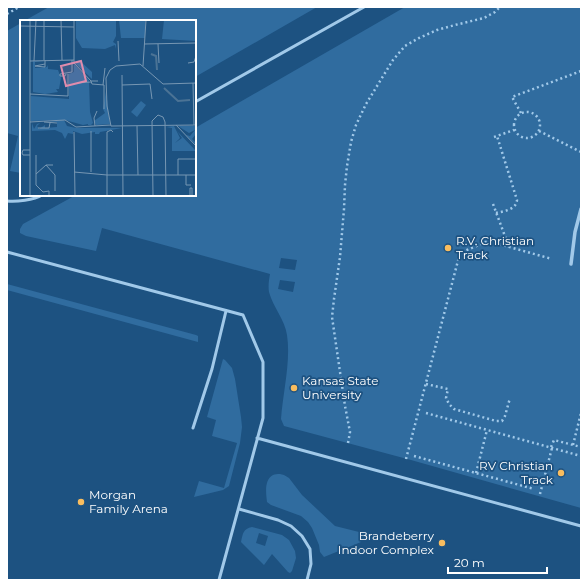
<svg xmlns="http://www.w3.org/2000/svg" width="588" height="587" viewBox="0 0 588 587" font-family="Montserrat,sans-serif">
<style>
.green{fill:#306c9f;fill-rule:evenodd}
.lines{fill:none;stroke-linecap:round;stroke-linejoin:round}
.path{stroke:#a1c9e9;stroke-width:2.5;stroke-dasharray:2 3;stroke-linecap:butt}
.service{stroke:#a1c9e9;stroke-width:3}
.pedestrian{stroke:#a1c9e9;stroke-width:3.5}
.poi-dot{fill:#f9bd5f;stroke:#1d5281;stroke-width:1.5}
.labels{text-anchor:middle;stroke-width:3.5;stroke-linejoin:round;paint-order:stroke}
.poi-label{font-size:12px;fill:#fff;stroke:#1d5281;text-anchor:start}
.inset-river{fill:none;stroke:#4b7395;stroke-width:2}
.inset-road{fill:none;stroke:#7797b3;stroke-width:1}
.view{fill:#e08cad;fill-opacity:0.15;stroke:#e08cad;stroke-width:2}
.inset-edge{fill:none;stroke:#fff;stroke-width:2}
</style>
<rect width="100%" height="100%" fill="#1d5281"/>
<path class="green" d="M 49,7 L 317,7 L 195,77 L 195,21 L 24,21 Z
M 405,7 L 581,7 L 581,508 L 411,460 L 284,426 L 281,419 C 283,392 291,361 287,335 C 285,320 273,307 269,292 C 268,286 269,280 270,274 L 102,228 L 96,251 L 26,236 L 20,233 L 20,229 L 23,224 L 76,195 L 195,195 L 195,128 ZM 281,258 L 297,260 L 295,270 L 279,268 ZM 280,280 L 295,282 L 293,292 L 278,289 Z
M 21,23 L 21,173 L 10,171 L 18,136 L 7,133 L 7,31 Z
M 7,284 L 196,335 L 198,336 L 198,342 L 7,290 Z
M 223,359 L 225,360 L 232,368 L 235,379 L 241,417 L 242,427 L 240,443 L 229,486 L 223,490 L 194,497 L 199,481 L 224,488 L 237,443 L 212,436 L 216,420 L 207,417 Z
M 280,474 L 284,475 L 289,478 L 302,495 L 335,526 L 363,533 L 361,542 L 324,557 L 320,552 L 319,545 L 312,528 L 308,522 L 301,516 L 271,505 L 267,502 C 266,493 264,480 273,475 C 275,474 277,474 280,474 Z
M 252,527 L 282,535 L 289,540 L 295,551 L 296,558 L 292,571 L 290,573 L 288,572 L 272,554 L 264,565 L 241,542 C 243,533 243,529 252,527 ZM 259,533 L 268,536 L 265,546 L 256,543 Z"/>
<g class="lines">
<path class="path" d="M 7,14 L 19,7
M514 125a13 13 0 1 1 26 0a13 13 0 1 1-26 0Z
M 521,113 L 512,97 L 581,71
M 539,131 L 581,152
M 494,137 L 514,130
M 493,204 L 509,247
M 496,213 C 504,211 516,210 517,200 L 497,136
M 426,384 L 448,389 L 446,398 L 449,404 L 454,409 L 496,421 L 502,421 L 505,416 L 510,398
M 426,413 L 581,456
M 348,443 L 350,432 L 345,406 L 332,317 L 334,299 L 340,257 L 344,209 L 345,185 L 347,166 L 351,142 L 356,125 L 366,104 L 393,60 L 405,46 L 419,38 L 437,30 L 455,25 L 484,18 L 495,12 L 500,7
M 573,445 L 581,413
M 551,447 L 554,440 L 581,447
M 414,456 L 534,489
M 406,459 L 460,253 L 488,241 L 552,259
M 476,473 L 487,430
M 540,494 L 552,448"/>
<path class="service" d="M 195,102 L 364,7
M 7,201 C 16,202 34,200 42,195
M 7,252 L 243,315 L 263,362 L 263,418 L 219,580
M 193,428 L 212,369 L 226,311
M 257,438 L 581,526
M 239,509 L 278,520 L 291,526 L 302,536 L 310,549 L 311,564 L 307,580"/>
<path class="pedestrian" d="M 571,264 L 575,232 L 581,209"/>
</g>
<g class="poi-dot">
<circle cx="448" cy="248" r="4"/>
<circle cx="294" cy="388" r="4"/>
<circle cx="561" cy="473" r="4"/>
<circle cx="81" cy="502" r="4"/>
<circle cx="442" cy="543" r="4"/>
</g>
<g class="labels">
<g class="poi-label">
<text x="456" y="245">R.V. Christian<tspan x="456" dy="14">Track</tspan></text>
<text x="302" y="385">Kansas State<tspan x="302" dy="14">University</tspan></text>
<text x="553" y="470" text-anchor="end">RV Christian<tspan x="553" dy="14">Track</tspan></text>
<text x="89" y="499">Morgan<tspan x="89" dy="14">Family Arena</tspan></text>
<text x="434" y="540" text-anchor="end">Brandeberry<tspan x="434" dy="14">Indoor Complex</tspan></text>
</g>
</g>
<g transform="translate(20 20)">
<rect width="176" height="176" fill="#1d5281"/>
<path d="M 56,0 L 96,0 L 96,16 L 93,22 L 96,24 L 96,29 L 95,25 L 85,29 L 62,28 L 56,18 ZM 99,0 L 125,0 L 125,18 L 101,18 ZM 144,0 L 176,0 L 176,21 L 142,19 ZM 59,40 L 72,52 L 72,59 L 56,44 ZM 13,41 L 24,42 L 15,42 L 15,48 L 27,47 L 28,45 L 28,49 L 38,50 L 41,58 L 39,69 L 36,69 L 38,72 L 25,74 L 13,72 ZM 54,44 L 69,60 L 70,92 L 73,103 L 71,105 L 74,106 L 68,105 L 68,104 L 63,105 L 45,100 L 11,101 L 11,76 L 49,79 L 49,54 L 54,52 ZM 86,71 L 90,104 L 76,105 L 74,101 L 85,93 L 83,89 ZM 121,81 L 126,85 L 117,97 L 111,92 ZM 44,100 L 47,106 L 56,108 L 102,108 L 80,112 L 79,114 L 75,114 L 75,112 L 62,114 L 53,111 L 53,114 L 48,113 L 45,119 L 42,113 L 35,110 L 12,111 L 12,103 L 14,109 L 17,104 L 20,103 L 17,106 L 19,109 L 25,105 L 25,108 L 37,107 L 37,102 L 28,102 ZM 154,106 L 160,118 L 155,123 L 162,118 L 157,111 L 176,131 L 152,131 L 152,108 L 146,107 ZM 158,106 L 176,106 L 176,114 L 172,119 L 176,123 L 176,125 L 166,115 L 170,116 L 175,110 L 169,113 Z" fill="#306c9f"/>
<path class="inset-river" d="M 131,34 L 136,36 L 137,50M 144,68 L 158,81 L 170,80"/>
<path class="inset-road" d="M 10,0 L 10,176M 24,0 L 24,40M 41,0 L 42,40M 54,0 L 54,43 L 71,61 L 78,61M 0,6 L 54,7M 98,21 L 99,41M 124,24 L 176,23M 138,24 L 139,43M 25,40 L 25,47 L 15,46 L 25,44M 10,41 L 54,40M 14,41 L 16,0M 168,43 L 174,42 L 176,36M 123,46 L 126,0M 46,54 L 45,56 L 40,56 L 40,54 L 52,52 L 52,40M 102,55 L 103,176M 71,61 L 72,64 L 84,65 L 84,89M 57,63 L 71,62M 173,63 L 174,105M 176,63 L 143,64 L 120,44 L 96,46 L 90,50 L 86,58 L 87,86 L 91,106 L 176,105M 83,65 L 85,48M 102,65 L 130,64 L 132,79M 10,74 L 48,76 L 48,54M 10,102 L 45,100 L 56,107 L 91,105M 24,102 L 37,103M 156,105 L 176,126M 75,106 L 74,98 L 77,91M 117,106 L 118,155M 18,108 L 29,108 L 30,103M 71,111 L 71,152M 54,112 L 55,176M 10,130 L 3,130 L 2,133 L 3,135 L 10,135M 16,135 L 16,165 L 23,172 L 29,171 L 29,176M 26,145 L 35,155 L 35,171M 54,152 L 87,155 L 176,155M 16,154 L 26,145 L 33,145M 158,155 L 158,139 L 176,139M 166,155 L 166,165 L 171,165M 87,176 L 87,112 L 91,110 L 93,112M 133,176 L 132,101 L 138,95 L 143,97 L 145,102 L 146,176M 170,176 L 170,168 L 172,168 L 172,176"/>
<path class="view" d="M 61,41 L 66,61 L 46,66 L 41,46 Z"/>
<rect width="176" height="176" class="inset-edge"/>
</g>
<rect width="588" height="587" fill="none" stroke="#ffffff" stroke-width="16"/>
<path d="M448 567v6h99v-6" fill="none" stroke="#ffffff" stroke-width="2"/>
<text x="454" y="567" font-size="12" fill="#ffffff" stroke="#1d5281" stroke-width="3" paint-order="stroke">20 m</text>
</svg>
